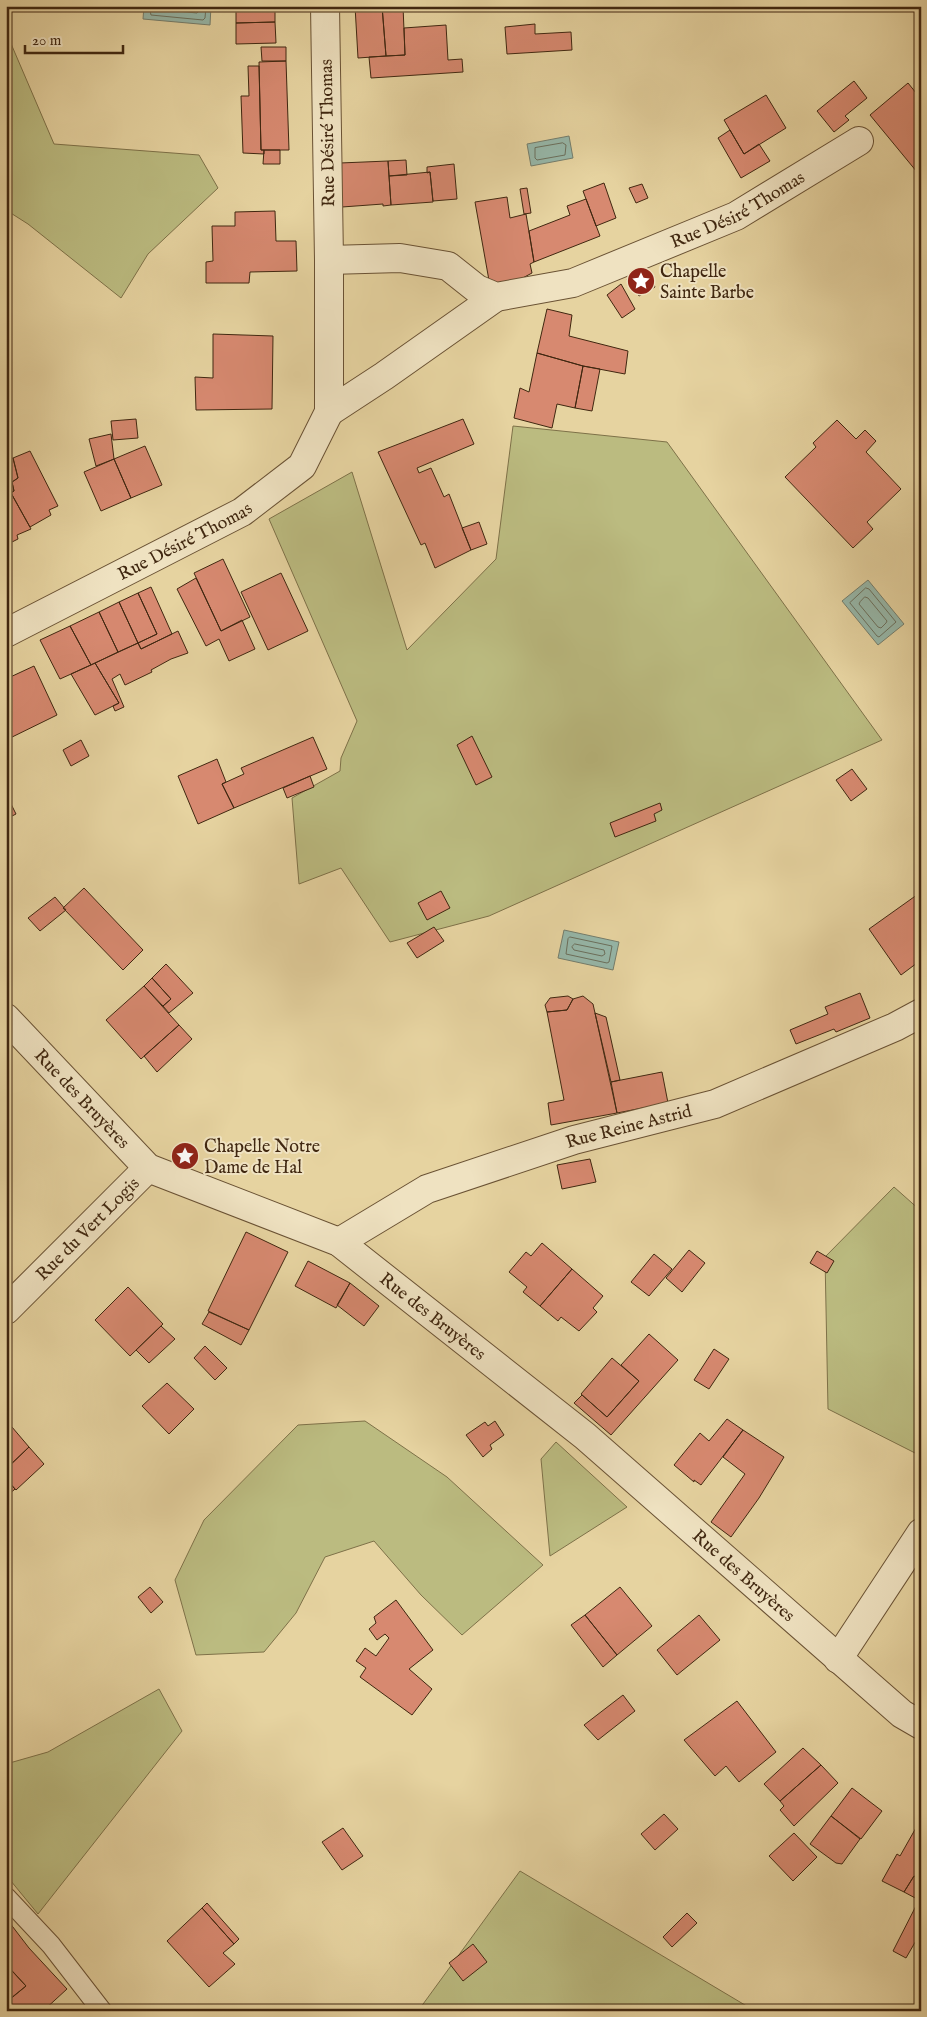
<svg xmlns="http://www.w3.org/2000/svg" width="927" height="2017" viewBox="0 0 927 2017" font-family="'IM FELL English',serif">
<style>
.green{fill:#bbbb80;stroke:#7e7148}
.water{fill:#96b7a9;stroke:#747d6c}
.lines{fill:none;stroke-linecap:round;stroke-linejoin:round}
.shore{stroke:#6b6f5c;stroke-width:1}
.building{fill:#d78970;stroke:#402710}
.lane-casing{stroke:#6a5234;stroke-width:21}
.street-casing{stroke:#6a5234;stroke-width:30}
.lane{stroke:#efe2c1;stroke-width:19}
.street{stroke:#efe2c1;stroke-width:28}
.labels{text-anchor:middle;stroke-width:4;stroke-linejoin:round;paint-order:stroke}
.street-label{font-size:18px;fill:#402710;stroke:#efe2c1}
.poi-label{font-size:18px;fill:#402710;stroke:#efe2c1;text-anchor:start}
</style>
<rect width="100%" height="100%" fill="#e6d3a0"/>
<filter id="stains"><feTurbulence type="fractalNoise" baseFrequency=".004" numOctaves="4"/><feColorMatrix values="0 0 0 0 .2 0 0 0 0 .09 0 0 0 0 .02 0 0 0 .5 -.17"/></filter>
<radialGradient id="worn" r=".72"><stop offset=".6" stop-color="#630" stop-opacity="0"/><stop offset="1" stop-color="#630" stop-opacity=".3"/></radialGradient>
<path class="green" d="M 6,32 L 54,144 L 199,155 L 218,188 L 148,254 L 121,298 L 28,224 L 6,210 Z
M 513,426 L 667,442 L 882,740 L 489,916 L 390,942 L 341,868 L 299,884 L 292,798 L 340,771 L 341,758 L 357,721 L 269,519 L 352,472 L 407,650 L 496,559 Z
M 894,1187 L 921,1211 L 921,1456 L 828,1409 L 825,1257 Z
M 365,1421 L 447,1477 L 543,1565 L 462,1635 L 421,1595 L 374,1541 L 325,1557 L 296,1613 L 264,1652 L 196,1655 L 175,1580 L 204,1520 L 298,1425 Z
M 556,1442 L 627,1507 L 550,1556 L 541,1459 Z
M 159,1689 L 182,1731 L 38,1914 L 6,1875 L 6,1764 L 48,1752 Z
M 520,1871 L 755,2011 L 418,2011 Z"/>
<path class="water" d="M 144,6 L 211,6 L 210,25 L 143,19 Z
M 569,136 L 573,158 L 531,166 L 527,144 Z
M 868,580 L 904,624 L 878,645 L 842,601 Z
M 564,930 L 619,942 L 613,970 L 558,958 Z"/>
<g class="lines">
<path class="shore" d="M 149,6 L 151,15 L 203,20 L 205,18 L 206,6
M 156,6 L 158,9 L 197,13 L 199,11 L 200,6
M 563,143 L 566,145 L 565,155 L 537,160 L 535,158 L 535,148 Z
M 866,588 L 869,589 L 896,622 L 879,637 L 877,636 L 850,603 Z
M 865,597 L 868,598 L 887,621 L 886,623 L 881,628 L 878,627 L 859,604 L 860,602 Z
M 570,937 L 612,946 L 609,962 L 607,963 L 566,954 L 568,939 Z
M 575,944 L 604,950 L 605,954 L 602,956 L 574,950 L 572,947 Z"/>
</g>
<path class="building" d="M 236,6 L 275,6 L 275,22 L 236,23 Z
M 355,6 L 382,6 L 386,56 L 358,58 Z
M 382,6 L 403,6 L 405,55 L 386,56 Z
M 275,22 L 276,43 L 236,44 L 236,23 Z
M 535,24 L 535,34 L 571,32 L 572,50 L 507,54 L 505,27 Z
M 446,25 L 448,60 L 462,59 L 463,72 L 371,78 L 369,57 L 405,55 L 404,28 Z
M 261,47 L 286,47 L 286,61 L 262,61 Z
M 286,61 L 289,150 L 261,150 L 259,62 Z
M 248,66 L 259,66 L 261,150 L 264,150 L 264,154 L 243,153 L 241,96 L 249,96 Z
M 854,81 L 867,98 L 845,116 L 849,120 L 834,132 L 817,111 Z
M 908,83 L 921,99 L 921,169 L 917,172 L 870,115 Z
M 766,95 L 786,128 L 744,154 L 724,120 Z
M 730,130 L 744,154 L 759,144 L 770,161 L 741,178 L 718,138 Z
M 264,150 L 280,150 L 280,164 L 263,164 Z
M 406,160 L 407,175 L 389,176 L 388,161 Z
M 388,161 L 391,205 L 383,206 L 383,204 L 342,207 L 340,163 Z
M 454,164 L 457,199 L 433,201 L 430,172 L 427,173 L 427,167 Z
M 430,172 L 433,202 L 391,205 L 389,176 Z
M 604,183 L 616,218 L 596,226 L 583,191 Z
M 642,184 L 648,198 L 636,203 L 629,188 Z
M 527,188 L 531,213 L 524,214 L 520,189 Z
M 507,197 L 510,218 L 526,214 L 534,262 L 530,264 L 532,273 L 517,281 L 490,286 L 475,202 Z
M 586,199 L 600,236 L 534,262 L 529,231 L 570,215 L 567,206 Z
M 275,211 L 276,241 L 296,241 L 297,271 L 250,272 L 249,283 L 206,283 L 206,262 L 213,261 L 212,226 L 235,226 L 235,212 Z
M 645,269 L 655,287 L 639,296 L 627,279 Z
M 621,284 L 635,309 L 622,318 L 607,295 Z
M 547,309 L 572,315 L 569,336 L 628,351 L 625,374 L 583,366 L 537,353 Z
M 213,334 L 273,336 L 272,409 L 196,410 L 195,377 L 213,378 Z
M 537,353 L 583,366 L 575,408 L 557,404 L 552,428 L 514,418 L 520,388 L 529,392 Z
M 583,366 L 600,369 L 592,411 L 575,408 Z
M 136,419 L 138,438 L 113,440 L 111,421 Z
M 463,419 L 474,444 L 417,468 L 419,473 L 431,468 L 444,497 L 449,494 L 471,550 L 435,568 L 425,543 L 421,545 L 378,452 Z
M 837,420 L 856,439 L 865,430 L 876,441 L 866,452 L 901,489 L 867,522 L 873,529 L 853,548 L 785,477 L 816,447 L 813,443 Z
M 111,434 L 114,459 L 96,466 L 89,439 Z
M 145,446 L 162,485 L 131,498 L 114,459 Z
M 30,451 L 58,506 L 49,510 L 51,515 L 30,527 L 11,493 L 14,491 L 12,482 L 18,478 L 13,458 Z
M 13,458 L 18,478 L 12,482 L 14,491 L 6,495 L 6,461 Z
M 114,459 L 131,498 L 101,511 L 84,472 Z
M 11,493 L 31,529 L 17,535 L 18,539 L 6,545 L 6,495 Z
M 479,522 L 487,544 L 471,550 L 462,528 Z
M 223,559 L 250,617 L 221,631 L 194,573 Z
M 281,573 L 308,631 L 268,650 L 241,592 Z
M 196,578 L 221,631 L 242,620 L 255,649 L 229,661 L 219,639 L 206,646 L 177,589 Z
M 151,587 L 172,634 L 141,649 L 138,643 L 157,634 L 138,593 Z
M 138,593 L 157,634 L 138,643 L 119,602 Z
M 119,602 L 138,643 L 118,652 L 99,612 Z
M 99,612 L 118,652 L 91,665 L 70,626 Z
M 70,626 L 91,665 L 60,679 L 40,640 Z
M 178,631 L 188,653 L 171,659 L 151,670 L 152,672 L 125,685 L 120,674 L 112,679 L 124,707 L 115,711 L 113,706 L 119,703 L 95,663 L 138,643 L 141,649 Z
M 95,663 L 119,703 L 95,715 L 71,674 Z
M 34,666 L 57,715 L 6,740 L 6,679 Z
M 472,736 L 492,777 L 476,785 L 457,745 Z
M 313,737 L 327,769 L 234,808 L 222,784 L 244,774 L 241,768 Z
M 81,740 L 89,756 L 71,766 L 63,750 Z
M 217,759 L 226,782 L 222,784 L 234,808 L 198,824 L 178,776 Z
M 852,769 L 867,789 L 851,801 L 836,780 Z
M 310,776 L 314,787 L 287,798 L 283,788 Z
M 8,798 L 16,814 L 6,819 L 6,799 Z
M 660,803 L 662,810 L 654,814 L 656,821 L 615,837 L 610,823 Z
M 84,888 L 143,950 L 123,970 L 63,908 Z
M 441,891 L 450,908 L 427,920 L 418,903 Z
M 921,892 L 921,960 L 901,975 L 869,929 Z
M 55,897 L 66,910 L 40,931 L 28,918 Z
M 434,927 L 444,941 L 417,958 L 407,943 Z
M 166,964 L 193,993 L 169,1013 L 163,1006 L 171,999 L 152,978 Z
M 152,978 L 171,999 L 163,1006 L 144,986 Z
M 144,986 L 179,1025 L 141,1059 L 106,1020 Z
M 860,993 L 870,1018 L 836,1032 L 834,1029 L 796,1044 L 790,1030 L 828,1014 L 825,1007 Z
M 568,996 L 573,999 L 567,1010 L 547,1012 L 545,1005 L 550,998 Z
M 583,996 L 593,1004 L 617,1113 L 551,1125 L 548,1103 L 564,1100 L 547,1012 L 567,1010 L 573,999 Z
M 595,1013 L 606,1017 L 620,1080 L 611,1082 Z
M 179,1025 L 192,1039 L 157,1072 L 144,1056 Z
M 662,1072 L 668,1103 L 617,1113 L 611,1082 Z
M 590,1159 L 596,1182 L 562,1189 L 557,1165 Z
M 246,1232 L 288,1252 L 249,1330 L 208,1311 Z
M 542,1243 L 572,1269 L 540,1306 L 523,1292 L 527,1287 L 509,1272 L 526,1252 L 531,1256 Z
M 689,1250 L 705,1263 L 682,1292 L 666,1278 Z
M 817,1251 L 834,1261 L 827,1273 L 810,1263 Z
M 654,1254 L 672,1269 L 649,1296 L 631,1282 Z
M 308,1261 L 350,1283 L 336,1308 L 295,1286 Z
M 572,1269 L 603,1296 L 593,1308 L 597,1312 L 579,1331 L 561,1317 L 558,1321 L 540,1306 Z
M 350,1283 L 379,1306 L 364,1326 L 337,1305 Z
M 128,1287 L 163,1324 L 130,1356 L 95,1320 Z
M 209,1312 L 249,1330 L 241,1345 L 202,1324 Z
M 161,1326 L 175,1339 L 149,1363 L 136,1350 Z
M 649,1334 L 678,1360 L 611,1435 L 574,1403 L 582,1395 L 607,1417 L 639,1381 L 621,1365 Z
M 205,1346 L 227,1368 L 215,1380 L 194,1358 Z
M 714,1349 L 729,1359 L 709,1389 L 694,1380 Z
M 612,1358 L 639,1381 L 607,1417 L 581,1394 Z
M 167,1383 L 194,1409 L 169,1434 L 142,1406 Z
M 727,1419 L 743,1430 L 701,1485 L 694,1480 L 694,1482 L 674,1465 L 700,1433 L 709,1441 Z
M 6,1420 L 29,1447 L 6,1469 Z
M 495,1421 L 504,1435 L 490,1445 L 492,1449 L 483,1457 L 466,1435 L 485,1422 L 488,1426 Z
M 743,1430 L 784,1457 L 759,1498 L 731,1537 L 711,1522 L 745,1474 L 723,1457 Z
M 29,1447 L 44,1464 L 16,1490 L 6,1479 L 6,1469 Z
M 6,1479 L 15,1489 L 7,1496 L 6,1496 Z
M 150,1587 L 163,1602 L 151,1613 L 138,1597 Z
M 620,1587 L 652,1626 L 617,1655 L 585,1615 Z
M 396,1600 L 433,1650 L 409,1669 L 432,1689 L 412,1715 L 360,1677 L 366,1668 L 356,1661 L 365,1648 L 376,1656 L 389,1638 L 385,1634 L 377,1640 L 369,1629 L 376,1623 L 374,1617 Z
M 585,1615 L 617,1655 L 603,1667 L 571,1625 Z
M 699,1615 L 720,1640 L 677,1675 L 657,1650 Z
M 623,1695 L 635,1711 L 598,1740 L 584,1725 Z
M 737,1701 L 776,1752 L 739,1782 L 726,1766 L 715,1776 L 684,1740 Z
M 803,1748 L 821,1765 L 780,1801 L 764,1784 Z
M 821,1765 L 838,1783 L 794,1826 L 780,1810 L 784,1806 L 780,1801 Z
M 852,1788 L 882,1811 L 861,1839 L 831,1816 Z
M 664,1814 L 678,1829 L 655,1850 L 641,1834 Z
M 831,1816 L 860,1839 L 842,1864 L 836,1863 L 810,1844 Z
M 921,1819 L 921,1880 L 914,1876 L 904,1892 L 882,1881 L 897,1854 L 900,1856 Z
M 343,1828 L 363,1856 L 342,1870 L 322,1842 Z
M 794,1833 L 817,1857 L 793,1881 L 769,1856 Z
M 914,1876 L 921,1880 L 921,1932 L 906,1958 L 893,1951 L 919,1900 L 904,1892 Z
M 207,1903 L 239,1939 L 234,1944 L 202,1908 Z
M 202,1908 L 234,1944 L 223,1953 L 235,1964 L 209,1987 L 167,1941 Z
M 687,1913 L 697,1923 L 672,1947 L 663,1937 Z
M 6,1918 L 29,1948 L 67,1989 L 43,2011 L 6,2011 L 6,2002 L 26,1986 L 6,1964 Z
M 473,1944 L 487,1962 L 463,1981 L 449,1963 Z
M 12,1971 L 26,1986 L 8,2001 L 6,1981 L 10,1978 L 7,1975 Z"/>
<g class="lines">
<defs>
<path id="lane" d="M 6,1897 L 51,1945 L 102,2011"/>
<g id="street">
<path id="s1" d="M 329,260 L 400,258 L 448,266 L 477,289 L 496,297 L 573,283 L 736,216 L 859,141"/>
<path d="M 329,412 L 384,376 L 496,297"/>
<path id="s2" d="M 6,633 L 242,512 L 302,466 L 329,412 L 329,260 L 325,6"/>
<path id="s3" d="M 6,1018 L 148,1168 L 339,1242 L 585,1436 L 902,1714 L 921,1725"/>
<path id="s4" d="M 339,1242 L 427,1189 L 574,1140 L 715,1104 L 895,1027 L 921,1013"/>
<path id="s5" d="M 6,1310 L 148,1168"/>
<path d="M 838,1659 L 921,1533"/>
</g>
</defs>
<use href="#lane" class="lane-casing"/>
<use href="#street" class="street-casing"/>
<use href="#lane" class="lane"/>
<use href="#street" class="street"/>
</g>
<defs>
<symbol id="sight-disc" viewBox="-11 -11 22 22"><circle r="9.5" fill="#8f2418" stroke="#efe2c1"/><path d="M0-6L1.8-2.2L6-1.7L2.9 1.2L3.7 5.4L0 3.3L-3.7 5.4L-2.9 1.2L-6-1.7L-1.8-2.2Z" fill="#fff"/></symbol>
</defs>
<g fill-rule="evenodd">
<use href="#sight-disc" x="625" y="265" width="32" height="32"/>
<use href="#sight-disc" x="169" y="1140" width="32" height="32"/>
</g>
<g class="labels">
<g class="street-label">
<text transform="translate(327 133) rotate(-91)" y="6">Rue Désiré Thomas</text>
<text dy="6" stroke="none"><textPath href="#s1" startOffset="436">Rue Désiré Thomas</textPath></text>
<text dy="6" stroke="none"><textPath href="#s2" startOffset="201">Rue Désiré Thomas</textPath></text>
<text dy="6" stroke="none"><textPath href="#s3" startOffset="111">Rue des Bruyères</textPath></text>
<text dy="6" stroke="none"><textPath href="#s4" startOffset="314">Rue Reine Astrid</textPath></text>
<text dy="6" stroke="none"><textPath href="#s5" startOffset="115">Rue du Vert Logis</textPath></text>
<text dy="6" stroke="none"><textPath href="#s3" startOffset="531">Rue des Bruyères</textPath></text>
<text dy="6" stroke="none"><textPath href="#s3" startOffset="936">Rue des Bruyères</textPath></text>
</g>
<g class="poi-label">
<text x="660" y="277">Chapelle<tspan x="660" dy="21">Sainte Barbe</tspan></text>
<text x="204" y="1152">Chapelle Notre<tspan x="204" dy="21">Dame de Hal</tspan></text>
</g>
</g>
<rect width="927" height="2017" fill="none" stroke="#e6d3a0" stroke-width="25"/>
<rect x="8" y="8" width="912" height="2002" fill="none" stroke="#402710" stroke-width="2.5"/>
<rect x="12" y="12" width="902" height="1992" fill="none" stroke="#402710"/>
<path d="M25 45v8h98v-8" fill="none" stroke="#402710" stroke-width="2.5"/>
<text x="32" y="45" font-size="15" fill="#402710" stroke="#efe2c1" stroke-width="4" paint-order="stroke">20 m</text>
<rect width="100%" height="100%" filter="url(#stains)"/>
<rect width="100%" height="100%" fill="url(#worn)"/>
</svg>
